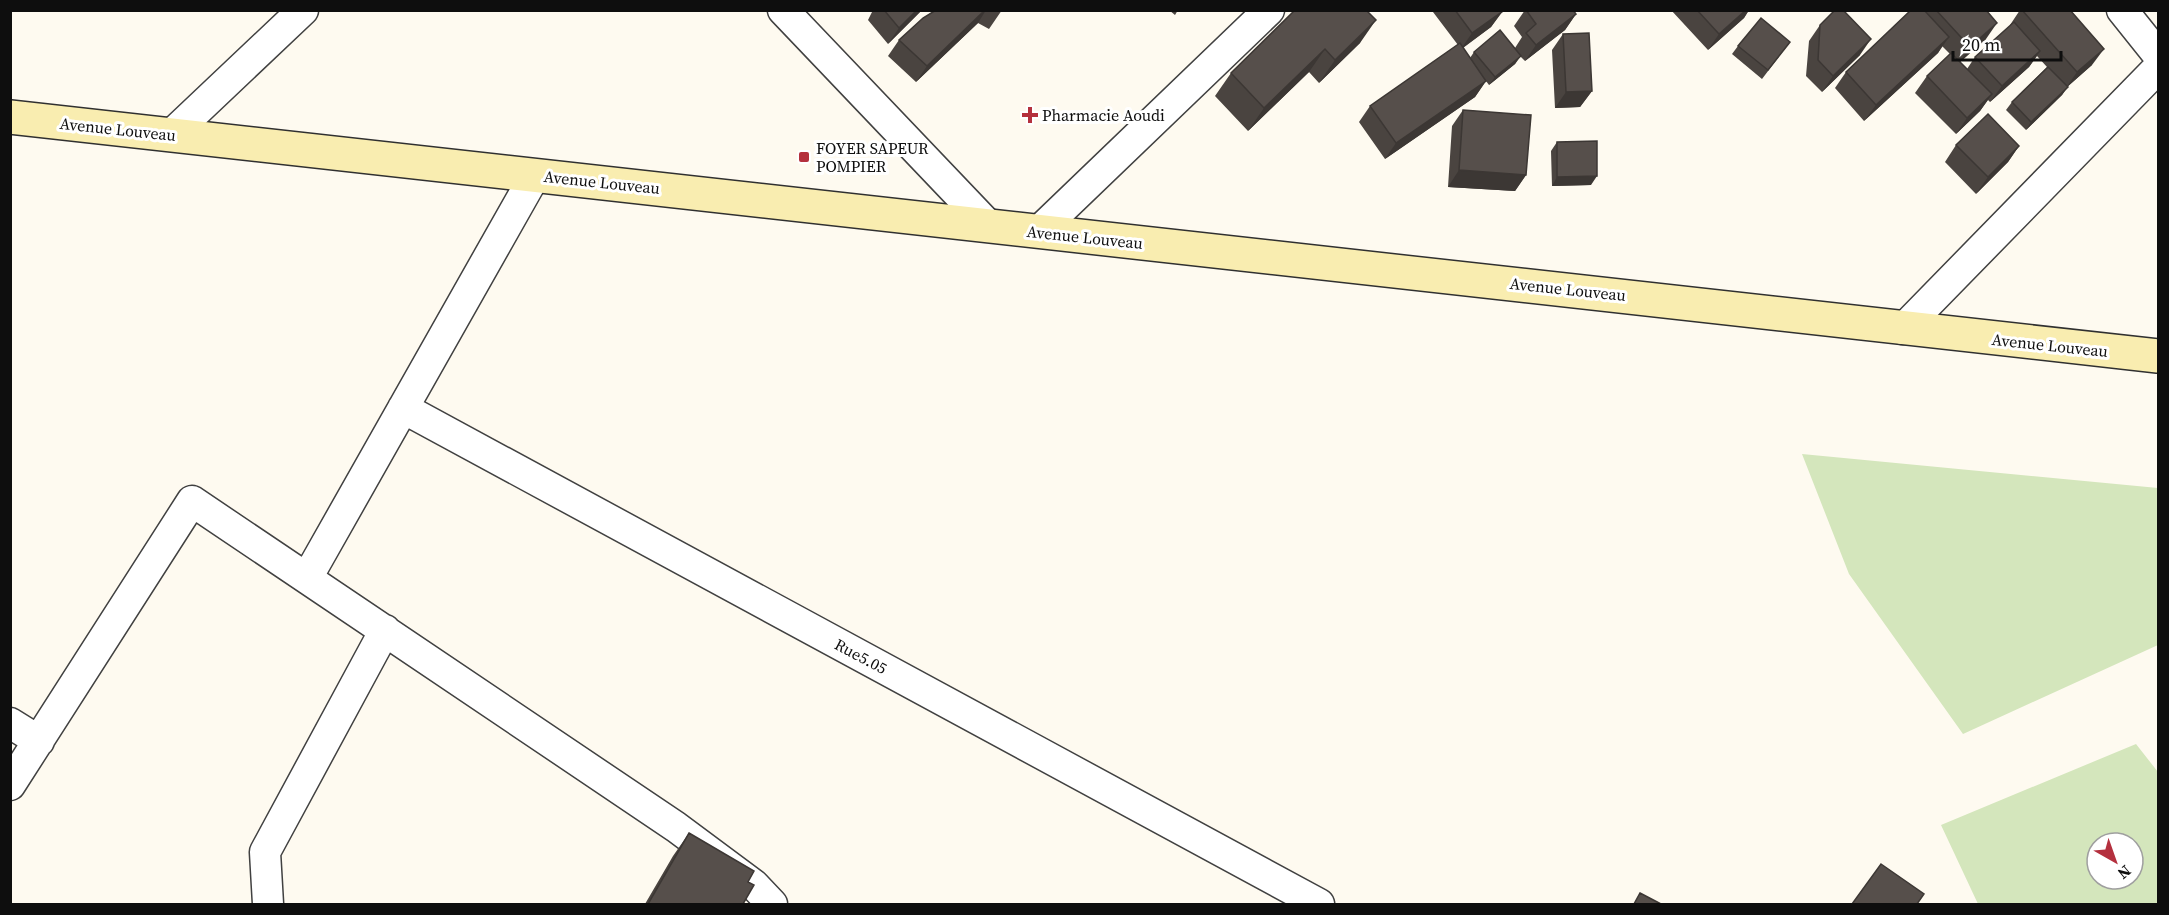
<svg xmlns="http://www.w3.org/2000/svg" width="2169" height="915" viewBox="0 0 2169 915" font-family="'Source Serif 4',serif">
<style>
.grass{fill:#d4e6bc;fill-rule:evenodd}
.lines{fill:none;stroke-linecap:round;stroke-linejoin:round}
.minor-casing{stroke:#414141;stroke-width:33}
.secondary-casing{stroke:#303030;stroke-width:36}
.minor{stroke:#fff;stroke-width:30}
.secondary{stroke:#f9edb0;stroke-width:33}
.wall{fill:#4a4440}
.shaded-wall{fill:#3c3734}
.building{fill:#564f4b;stroke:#3c3734;stroke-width:1.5}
.poi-dot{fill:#b4303e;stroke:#fff;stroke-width:2}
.labels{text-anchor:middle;stroke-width:6;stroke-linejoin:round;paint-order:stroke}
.poi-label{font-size:16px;fill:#0e0e0e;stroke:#fff;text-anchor:start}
.street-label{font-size:16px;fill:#0e0e0e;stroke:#fff}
</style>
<rect width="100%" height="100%" fill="#fefaf0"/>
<path class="grass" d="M 1802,454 L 2158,488 L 2158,645 L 1963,734 L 1849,574 Z
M 2136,744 L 2158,772 L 2158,904 L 1978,904 L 1941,825 ZM 2097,843 L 2133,843 L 2133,879 L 2097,879 Z"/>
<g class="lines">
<defs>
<path id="minor" d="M 783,10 L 988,225
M 2122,10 L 2158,55
M 171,135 L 303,10
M 1038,232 L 1269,10
M 1903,329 L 2158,68
M 403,408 L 1319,904
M 307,578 L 535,175
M 10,723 L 39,741
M 10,785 L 192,501 L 676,827 L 754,885 L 772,904
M 268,904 L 265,852 L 385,630"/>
<path id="secondary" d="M 10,117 L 2158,356"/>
</defs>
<use href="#minor" class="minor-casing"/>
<use href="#secondary" class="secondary-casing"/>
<use href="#minor" class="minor"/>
<use href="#secondary" class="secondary"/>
</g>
<path class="wall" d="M 873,10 L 922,10 L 888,44 L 868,20 Z
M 936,10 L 1002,10 L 989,29 L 978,23 L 916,82 L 888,56 L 899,40 Z
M 1169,10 L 1178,10 L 1175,15 Z
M 1434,10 L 1503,10 L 1491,27 L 1463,48 L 1470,58 L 1474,52 L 1515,48 L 1522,37 L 1514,26 L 1525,10 L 1576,14 L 1565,30 L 1525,61 L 1520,56 L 1515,64 L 1489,85 L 1486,81 L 1475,97 L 1385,159 L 1359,122 L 1370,106 L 1458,45 L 1433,12 Z
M 1671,10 L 1749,10 L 1744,18 L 1708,50 Z
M 1911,10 L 1986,10 L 1986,39 L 1960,62 L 1967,69 L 1975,57 L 2010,26 L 2010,25 L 2020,10 L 2070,10 L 2092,65 L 2067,87 L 2062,95 L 2026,130 L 2006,110 L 2012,102 L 2047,67 L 2037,56 L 2029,67 L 1990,102 L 1988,100 L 1980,111 L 1956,134 L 1915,93 L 1927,76 L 1950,54 L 1942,46 L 1938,53 L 1864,121 L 1835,88 L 1846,72 Z
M 1368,12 L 1360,43 L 1319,83 L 1309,72 L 1248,131 L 1215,96 L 1231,73 Z
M 1820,25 L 1860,55 L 1822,92 L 1806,76 L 1809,41 Z
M 1563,34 L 1592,91 L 1580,107 L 1555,108 L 1552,50 Z
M 1790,42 L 1762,79 L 1732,54 L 1738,46 Z
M 1463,110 L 1526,175 L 1515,191 L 1448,187 L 1452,126 Z
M 1557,142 L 1591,185 L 1552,186 L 1551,151 Z
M 1956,145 L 2019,146 L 2008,162 L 1976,194 L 1945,162 Z
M 689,833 L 748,882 L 743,904 L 645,904 L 673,856 Z"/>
<path class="shaded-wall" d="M 917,10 L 922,10 L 888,44 L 899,28 Z
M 985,10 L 986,10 L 978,23 L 916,82 L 927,66 Z
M 1746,10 L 1749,10 L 1744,18 L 1708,50 L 1719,34 Z
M 1503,11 L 1491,27 L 1461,49 L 1472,33 Z
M 1576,14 L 1565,30 L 1525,61 L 1536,45 Z
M 1376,20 L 1360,43 L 1319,83 L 1335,60 Z
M 1997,23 L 1986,39 L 1959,63 L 1970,47 Z
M 1949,37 L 1938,53 L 1864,121 L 1876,105 Z
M 1871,39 L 1860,55 L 1822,92 L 1833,76 Z
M 1325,49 L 1309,72 L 1248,131 L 1264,108 Z
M 2104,49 L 2092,65 L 2066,88 L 2077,72 Z
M 2040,51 L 2029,67 L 1990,102 L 2002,86 Z
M 1521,56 L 1515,64 L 1489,85 L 1495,77 Z
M 1486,81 L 1475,97 L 1385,159 L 1396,143 Z
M 2068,87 L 2062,95 L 2026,130 L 2031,122 Z
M 1592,91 L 1580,107 L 1555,108 L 1566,92 Z
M 1992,94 L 1980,111 L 1956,134 L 1967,118 Z
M 2019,146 L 2008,162 L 1976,194 L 1988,177 Z
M 1459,170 L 1526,175 L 1515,191 L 1448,187 Z
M 1597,176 L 1591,185 L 1552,186 L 1557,177 Z"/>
<path class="building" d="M 884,10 L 917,10 L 899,28 Z
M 936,10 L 985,10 L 927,66 L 899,40 L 923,18 Z
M 1295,10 L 1366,10 L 1376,20 L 1335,60 L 1325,49 L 1264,108 L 1231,73 Z
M 1455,10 L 1503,10 L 1503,11 L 1472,33 Z
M 1526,10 L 1573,10 L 1576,14 L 1536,45 L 1526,33 L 1536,24 Z
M 1697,10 L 1746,10 L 1719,34 Z
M 1835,10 L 1843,10 L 1871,39 L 1833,76 L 1818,60 L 1820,25 Z
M 1911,10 L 1924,10 L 1949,37 L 1876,105 L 1846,72 Z
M 1936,10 L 1986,10 L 1997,23 L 1970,47 Z
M 2022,10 L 2070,10 L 2104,49 L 2077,72 Z
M 1761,18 L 1790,42 L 1768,70 L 1738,46 Z
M 2014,22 L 2040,51 L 2002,86 L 1975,57 Z
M 1500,30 L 1521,56 L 1495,77 L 1474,52 Z
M 1589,33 L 1592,91 L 1566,92 L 1563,34 Z
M 1460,43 L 1486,81 L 1396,143 L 1370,106 Z
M 1951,53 L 1992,94 L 1967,118 L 1927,76 Z
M 2048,67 L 2068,87 L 2031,122 L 2012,102 Z
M 1463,110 L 1531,115 L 1526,175 L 1459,170 Z
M 1988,114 L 2019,146 L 1988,177 L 1956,145 Z
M 1597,141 L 1597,176 L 1557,177 L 1557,142 Z
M 689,833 L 754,871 L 748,882 L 754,885 L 743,904 L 648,904 Z
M 1881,864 L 1924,894 L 1917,904 L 1852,904 Z
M 1640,893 L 1661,904 L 1634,904 Z"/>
<g class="poi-dot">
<path d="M1027 106h6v6h6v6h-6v6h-6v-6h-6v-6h6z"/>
<rect x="798" y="151" width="12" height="12" rx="3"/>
</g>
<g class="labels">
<g class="poi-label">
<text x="1042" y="121">Pharmacie Aoudi</text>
<text x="816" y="154">FOYER SAPEUR<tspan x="816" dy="18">POMPIER</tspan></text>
</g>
<g class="street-label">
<text transform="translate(118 129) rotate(6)" y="6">Avenue Louveau</text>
<text transform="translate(602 182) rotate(6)" y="6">Avenue Louveau</text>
<text transform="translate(1085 237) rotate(6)" y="6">Avenue Louveau</text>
<text transform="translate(1568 289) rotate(6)" y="6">Avenue Louveau</text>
<text transform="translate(2050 345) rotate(6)" y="6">Avenue Louveau</text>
<text transform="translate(861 656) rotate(28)" y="6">Rue5.05</text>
</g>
</g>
<rect width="2169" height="915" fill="none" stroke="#0e0e0e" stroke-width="24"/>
<g transform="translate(2115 861) rotate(140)"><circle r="28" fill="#ffffff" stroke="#9f9f9f" stroke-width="1.5"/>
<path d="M0-4.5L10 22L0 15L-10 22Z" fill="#b4303e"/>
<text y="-9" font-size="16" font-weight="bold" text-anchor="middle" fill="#0e0e0e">N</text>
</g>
<path d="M1953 51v9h108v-9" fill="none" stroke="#0e0e0e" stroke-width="3"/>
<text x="1962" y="51" font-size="18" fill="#0e0e0e" stroke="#ffffff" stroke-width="4.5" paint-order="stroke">20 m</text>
</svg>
